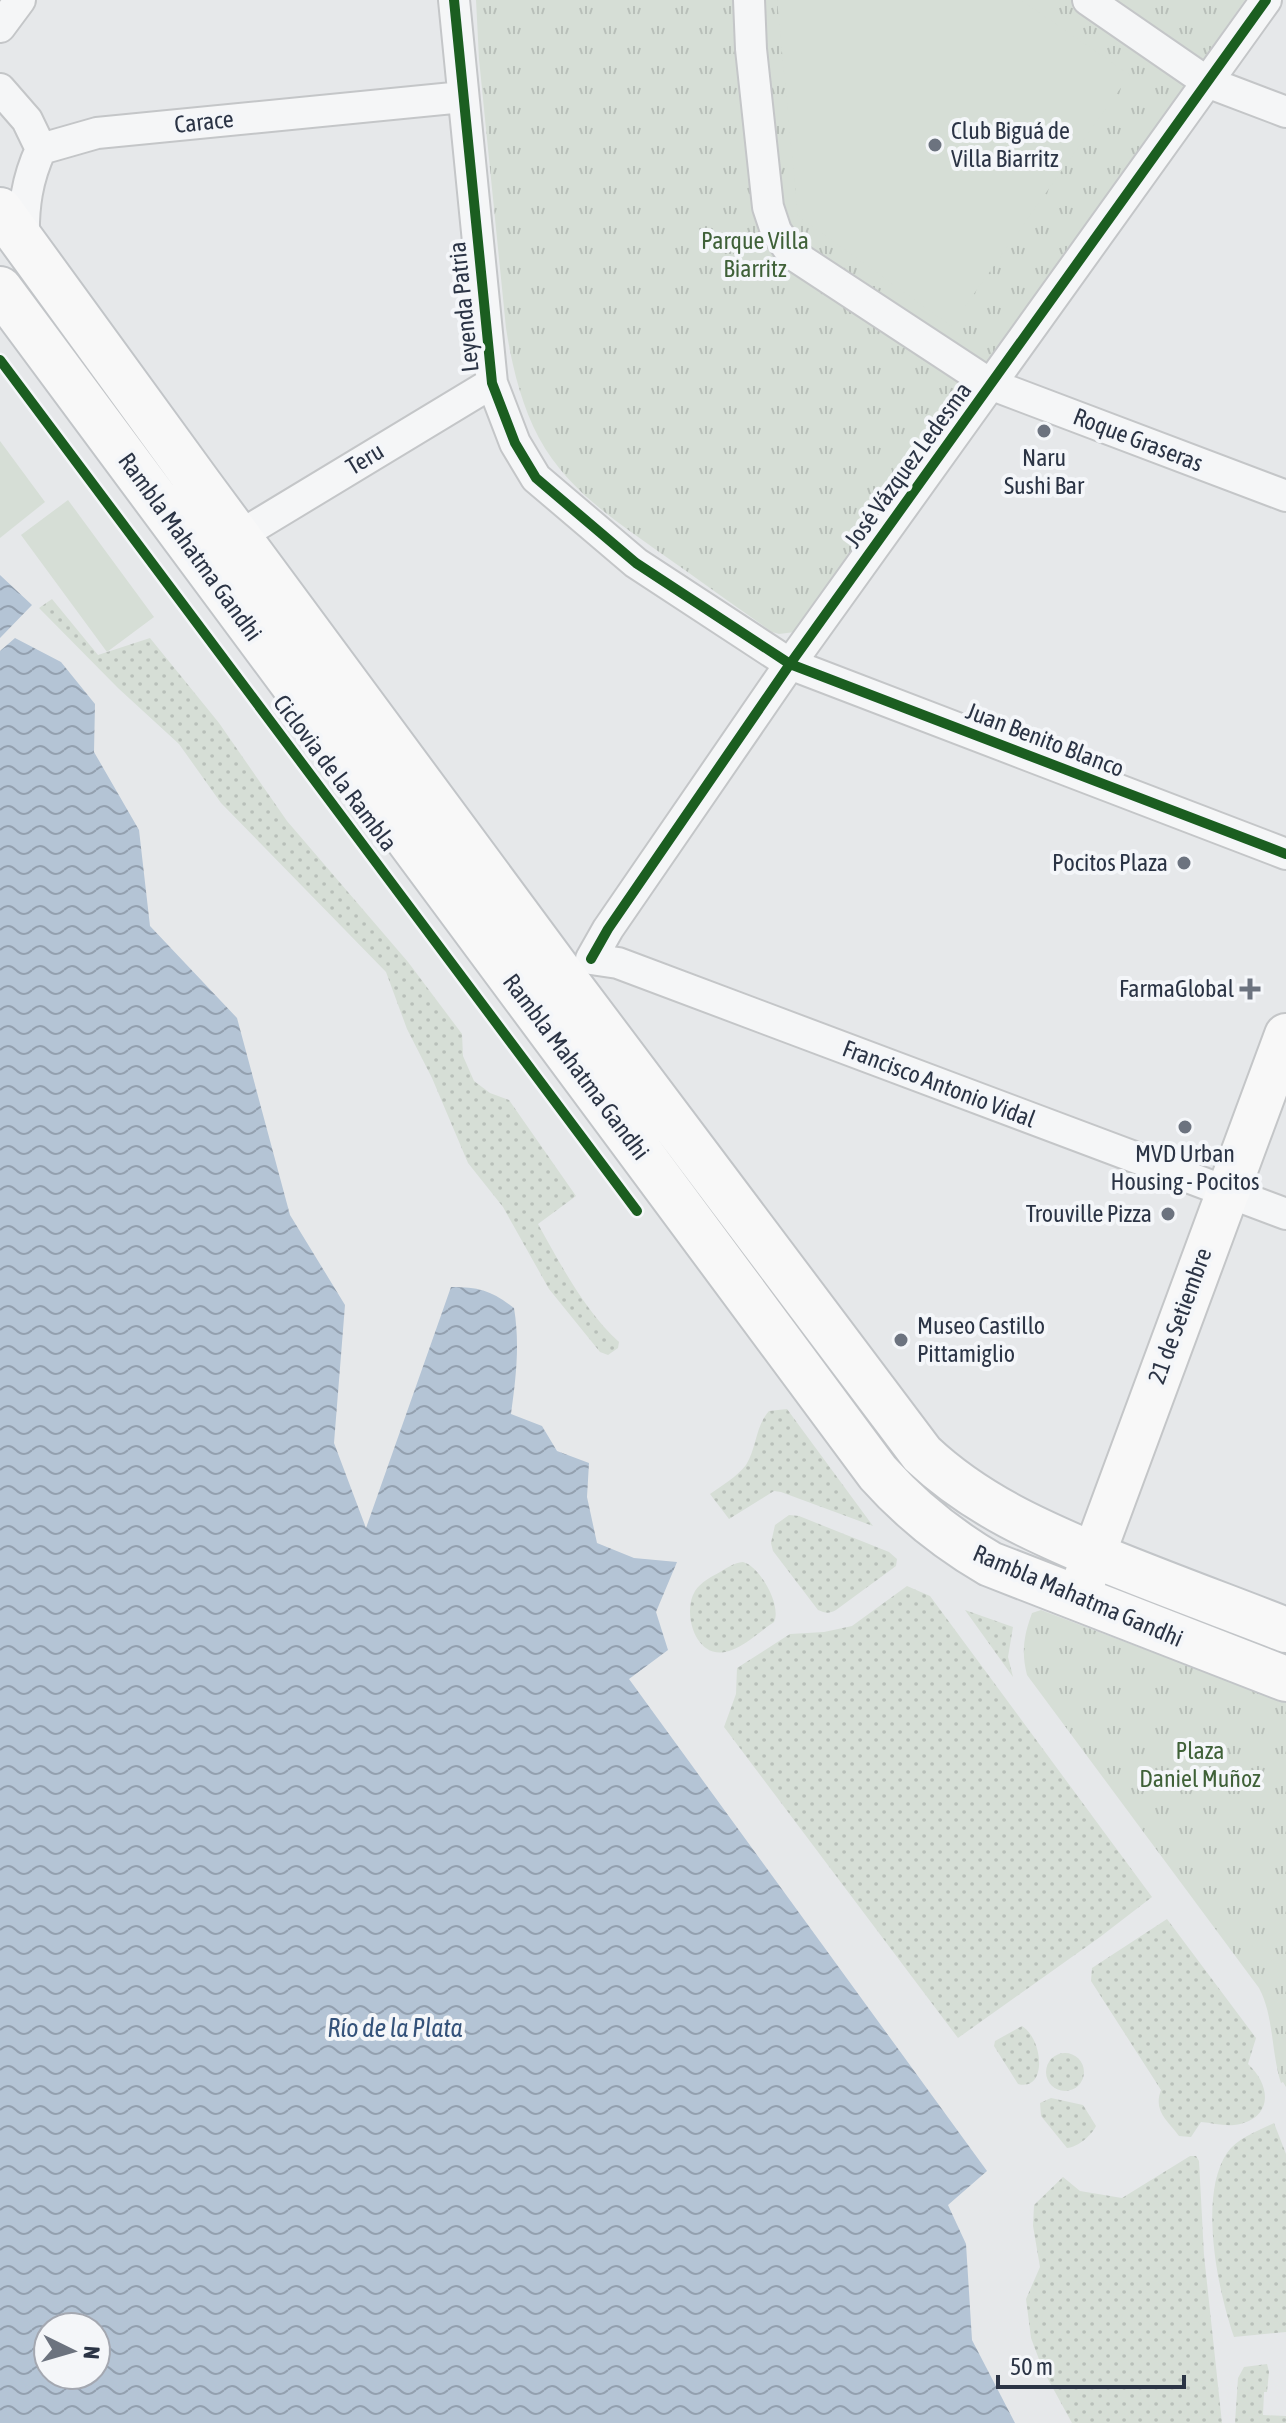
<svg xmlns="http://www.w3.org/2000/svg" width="1286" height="2423" viewBox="0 0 1286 2423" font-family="'Asap Condensed',sans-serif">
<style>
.grass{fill:url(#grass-dots)}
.park{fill:url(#park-tufts)}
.garden{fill:#d6ded6}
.water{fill:url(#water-waves);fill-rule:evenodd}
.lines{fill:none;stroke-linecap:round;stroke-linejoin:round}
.street-casing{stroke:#c4c6c8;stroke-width:34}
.secondary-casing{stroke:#c4c6c8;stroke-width:46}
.primary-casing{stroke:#c2c5c8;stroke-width:48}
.street{stroke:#f5f6f7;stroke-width:30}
.secondary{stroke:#f8f8f8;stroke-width:42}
.primary{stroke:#f8f8f8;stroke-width:44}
.cycleway-casing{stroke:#f4f6f9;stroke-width:15}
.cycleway{stroke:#1b5e20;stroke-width:10}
.poi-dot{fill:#6c737f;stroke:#f4f6f9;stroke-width:3}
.labels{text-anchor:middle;stroke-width:8;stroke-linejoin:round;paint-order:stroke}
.street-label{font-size:24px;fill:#2b3445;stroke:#f4f6f9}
.poi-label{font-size:24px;fill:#2b3445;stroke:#f4f6f9;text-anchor:end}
.park-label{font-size:24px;fill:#3f6138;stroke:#f4f6f9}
.water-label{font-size:26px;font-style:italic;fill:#34527a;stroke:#f4f6f9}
</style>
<defs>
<pattern id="grass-dots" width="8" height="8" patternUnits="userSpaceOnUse" patternTransform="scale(2)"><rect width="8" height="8" fill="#d6ded6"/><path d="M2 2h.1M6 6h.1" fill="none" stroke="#b8bfb9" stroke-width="1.8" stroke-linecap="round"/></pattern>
<pattern id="park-tufts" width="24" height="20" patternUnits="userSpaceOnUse" patternTransform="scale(2)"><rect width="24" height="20" fill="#d6ded6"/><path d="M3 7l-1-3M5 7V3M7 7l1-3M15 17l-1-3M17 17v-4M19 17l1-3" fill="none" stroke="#b8bfb9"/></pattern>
<pattern id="water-waves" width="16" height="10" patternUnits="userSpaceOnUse" patternTransform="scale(2)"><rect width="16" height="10" fill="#b4c4d5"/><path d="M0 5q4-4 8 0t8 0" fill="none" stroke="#93a0af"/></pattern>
</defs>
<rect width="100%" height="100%" fill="#e6e8ea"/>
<path class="grass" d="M 52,599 L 98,655 L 150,638 L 219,723 L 287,821 L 408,962 L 462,1034 L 463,1056 L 474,1081 L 490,1093 L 509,1100 L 576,1196 L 538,1224 C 561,1265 584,1310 619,1342 L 618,1348 L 608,1355 L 600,1352 L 549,1289 L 503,1207 L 468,1163 L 432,1078 L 407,1029 L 386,972 L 221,803 L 179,744 L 118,688 L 39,608 Z
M 787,1409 L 873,1526 L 781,1492 L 774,1491 L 729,1519 L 710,1494 C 721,1486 738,1476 746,1465 C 757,1447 755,1427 769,1411 Z
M 789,1515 L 799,1516 L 889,1552 L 897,1559 L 896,1566 L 836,1610 C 829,1614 825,1613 818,1610 L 773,1551 L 771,1543 L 775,1525 Z
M 743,1562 C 760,1566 782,1606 774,1622 C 760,1631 742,1649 725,1652 C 695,1658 682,1612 695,1591 C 701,1582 711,1577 720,1572 C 728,1567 734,1563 743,1562 Z
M 907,1586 L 930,1596 L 1152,1897 L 1100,1937 L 958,2038 L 724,1727 L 736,1694 L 737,1668 L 790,1634 L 824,1632 L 852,1626 Z
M 965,1610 L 1013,1627 L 1008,1657 L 1013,1677 Z
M 1167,1919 L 1256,2038 L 1248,2064 C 1273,2087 1272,2120 1234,2125 C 1223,2126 1212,2123 1201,2122 L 1191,2137 L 1179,2136 C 1167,2120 1153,2111 1161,2090 L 1091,1981 L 1092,1968 Z
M 1022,2026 C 1044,2040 1047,2092 1018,2084 L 994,2046 L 995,2041 Z
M1046 2072a19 19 0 1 1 38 0a19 19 0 1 1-38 0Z
M 1051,2098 L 1083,2105 L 1096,2126 C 1091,2136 1078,2147 1067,2148 L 1041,2116 L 1040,2103 Z
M 1274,2123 L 1286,2154 L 1286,2332 L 1234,2337 C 1218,2291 1198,2196 1227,2153 C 1237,2138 1258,2131 1274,2123 Z
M 1190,2156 L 1196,2156 L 1199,2161 L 1204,2255 L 1222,2423 L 1072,2423 L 1043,2370 L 1031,2338 L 1026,2299 L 1040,2267 L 1033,2226 L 1034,2205 L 1063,2177 L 1080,2191 L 1122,2198 Z
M 1267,2364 L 1269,2372 L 1267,2392 L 1264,2392 L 1263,2415 L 1286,2416 L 1286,2423 L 1235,2423 L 1238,2378 L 1244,2367 Z"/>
<path class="park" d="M 476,0 L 1245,0 L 1024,315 L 795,632 L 779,634 L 772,632 C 735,606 699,580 662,554 C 616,521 567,490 539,438 C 521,404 512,366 506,328 L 479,59 Z
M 1041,1610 L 1286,1703 L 1286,2087 L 1283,2082 L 1281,2083 C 1271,2052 1274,2016 1259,1988 L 1027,1675 C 1021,1652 1024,1635 1032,1613 Z"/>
<path class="garden" d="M 777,0 L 1021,0 L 1130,75 L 951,326 L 798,216 Z
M 0,441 L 45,502 L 0,538 Z
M 68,500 L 154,617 L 107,652 L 21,535 Z"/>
<path class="water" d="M 0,575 L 32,605 L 0,638 Z
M 15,638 L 61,662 L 95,704 L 94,752 L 139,830 L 150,926 L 237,1018 L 290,1215 L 345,1305 L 334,1443 L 366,1528 L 451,1287 C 480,1287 492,1291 514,1308 C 520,1344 516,1378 511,1414 L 542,1426 L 557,1451 L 589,1463 L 587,1497 L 597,1543 L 634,1558 L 677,1562 L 656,1612 L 668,1650 L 629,1679 L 987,2171 L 948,2205 L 966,2244 L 972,2340 L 1015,2423 L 0,2423 L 0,651 ZM 48,2327 L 96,2327 L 96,2375 L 48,2375 Z"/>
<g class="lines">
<defs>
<path id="street" d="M 454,0 L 492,383 L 515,443 L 536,478 L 636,563 L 790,664 L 1286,854
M 749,0 L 751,49 L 768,207 L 776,231 L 792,254 L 990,384 L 1286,496
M 1088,0 L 1207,82 L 1286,112
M 0,27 L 20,0
M 0,89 L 27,120 L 41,149
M 24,240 C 23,207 27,179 41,149 L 97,133 L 463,97
M 239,536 L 492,383
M 591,959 L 608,929 L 790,664 L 1266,0
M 591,959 L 618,963 L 1286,1214"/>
<path id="secondary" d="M 1081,1589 L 1286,1035"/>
<path id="primary" d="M 0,210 L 200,485 L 562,975 L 922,1454 C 976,1505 1041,1533 1108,1561 C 1167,1585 1227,1607 1286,1630
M 0,289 L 878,1473 C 911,1510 947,1539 990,1564 L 1286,1679"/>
</defs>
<use href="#street" class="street-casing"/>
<use href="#secondary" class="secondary-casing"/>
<use href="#primary" class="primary-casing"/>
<use href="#street" class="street"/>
<use href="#secondary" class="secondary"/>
<use href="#primary" class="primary"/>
<defs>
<path id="cycleway" d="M 454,0 L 492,383 L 515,443 L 536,478 L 636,563 L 790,664 L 1286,854
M 0,360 L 637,1211
M 591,959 L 608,929 L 790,664 L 1266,0"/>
</defs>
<use href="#cycleway" class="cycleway-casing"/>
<use href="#cycleway" class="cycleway"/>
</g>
<g class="poi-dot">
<circle cx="935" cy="145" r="8"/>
<circle cx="1044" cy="431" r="8"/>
<circle cx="1184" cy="863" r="8"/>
<path d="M1246 977h8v8h8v8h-8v8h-8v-8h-8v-8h8z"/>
<circle cx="1185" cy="1127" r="8"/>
<circle cx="1168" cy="1214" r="8"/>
<circle cx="901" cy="1340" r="8"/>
</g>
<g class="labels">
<g class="street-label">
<text transform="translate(204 122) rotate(-6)" y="8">Carace</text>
<text transform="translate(464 307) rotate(-96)" y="8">Leyenda Patria</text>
<text transform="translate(1138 440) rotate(21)" y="8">Roque Graseras</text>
<text transform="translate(365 459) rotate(-31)" y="8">Teru</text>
<text transform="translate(908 465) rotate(-54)" y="8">José Vázquez Ledesma</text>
<text transform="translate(190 547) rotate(54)" y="8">Rambla Mahatma Gandhi</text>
<text transform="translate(1045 740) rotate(21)" y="8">Juan Benito Blanco</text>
<text transform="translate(335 773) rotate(53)" y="8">Ciclovia de la Rambla</text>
<text transform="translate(576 1067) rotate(53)" y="8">Rambla Mahatma Gandhi</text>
<text transform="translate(939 1084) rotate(21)" y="8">Francisco Antonio Vidal</text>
<text transform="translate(1180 1316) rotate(-70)" y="8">21 de Setiembre</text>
<text transform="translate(1078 1596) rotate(23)" y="8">Rambla Mahatma Gandhi</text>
</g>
<g class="poi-label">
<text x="951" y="139" text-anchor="start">Club Biguá de<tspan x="951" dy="28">Villa Biarritz</tspan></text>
<text x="1044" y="466" text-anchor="middle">Naru<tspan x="1044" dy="28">Sushi Bar</tspan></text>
<text x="1168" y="871">Pocitos Plaza</text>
<text x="1234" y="997">FarmaGlobal</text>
<text x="1185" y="1162" text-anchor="middle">MVD Urban<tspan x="1185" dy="28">Housing - Pocitos</tspan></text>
<text x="1152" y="1222">Trouville Pizza</text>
<text x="917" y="1334" text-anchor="start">Museo Castillo<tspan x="917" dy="28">Pittamiglio</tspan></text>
</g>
<g class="park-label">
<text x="755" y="249">Parque Villa<tspan x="755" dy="28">Biarritz</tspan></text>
<text x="1200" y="1759">Plaza<tspan x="1200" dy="28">Daniel Muñoz</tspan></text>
</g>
<g class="water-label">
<text x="395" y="2037">Río de la Plata</text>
</g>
</g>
<g transform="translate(72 2351) rotate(95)"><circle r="38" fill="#f4f6f9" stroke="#a4a8b1" stroke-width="2"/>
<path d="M0-6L14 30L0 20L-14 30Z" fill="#6c737f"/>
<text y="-12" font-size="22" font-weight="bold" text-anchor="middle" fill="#2b3445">N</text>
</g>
<path d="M998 2375v12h186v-12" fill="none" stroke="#2b3445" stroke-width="4"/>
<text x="1010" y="2375" font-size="24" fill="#2b3445" stroke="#f4f6f9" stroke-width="6" paint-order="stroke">50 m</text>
</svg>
